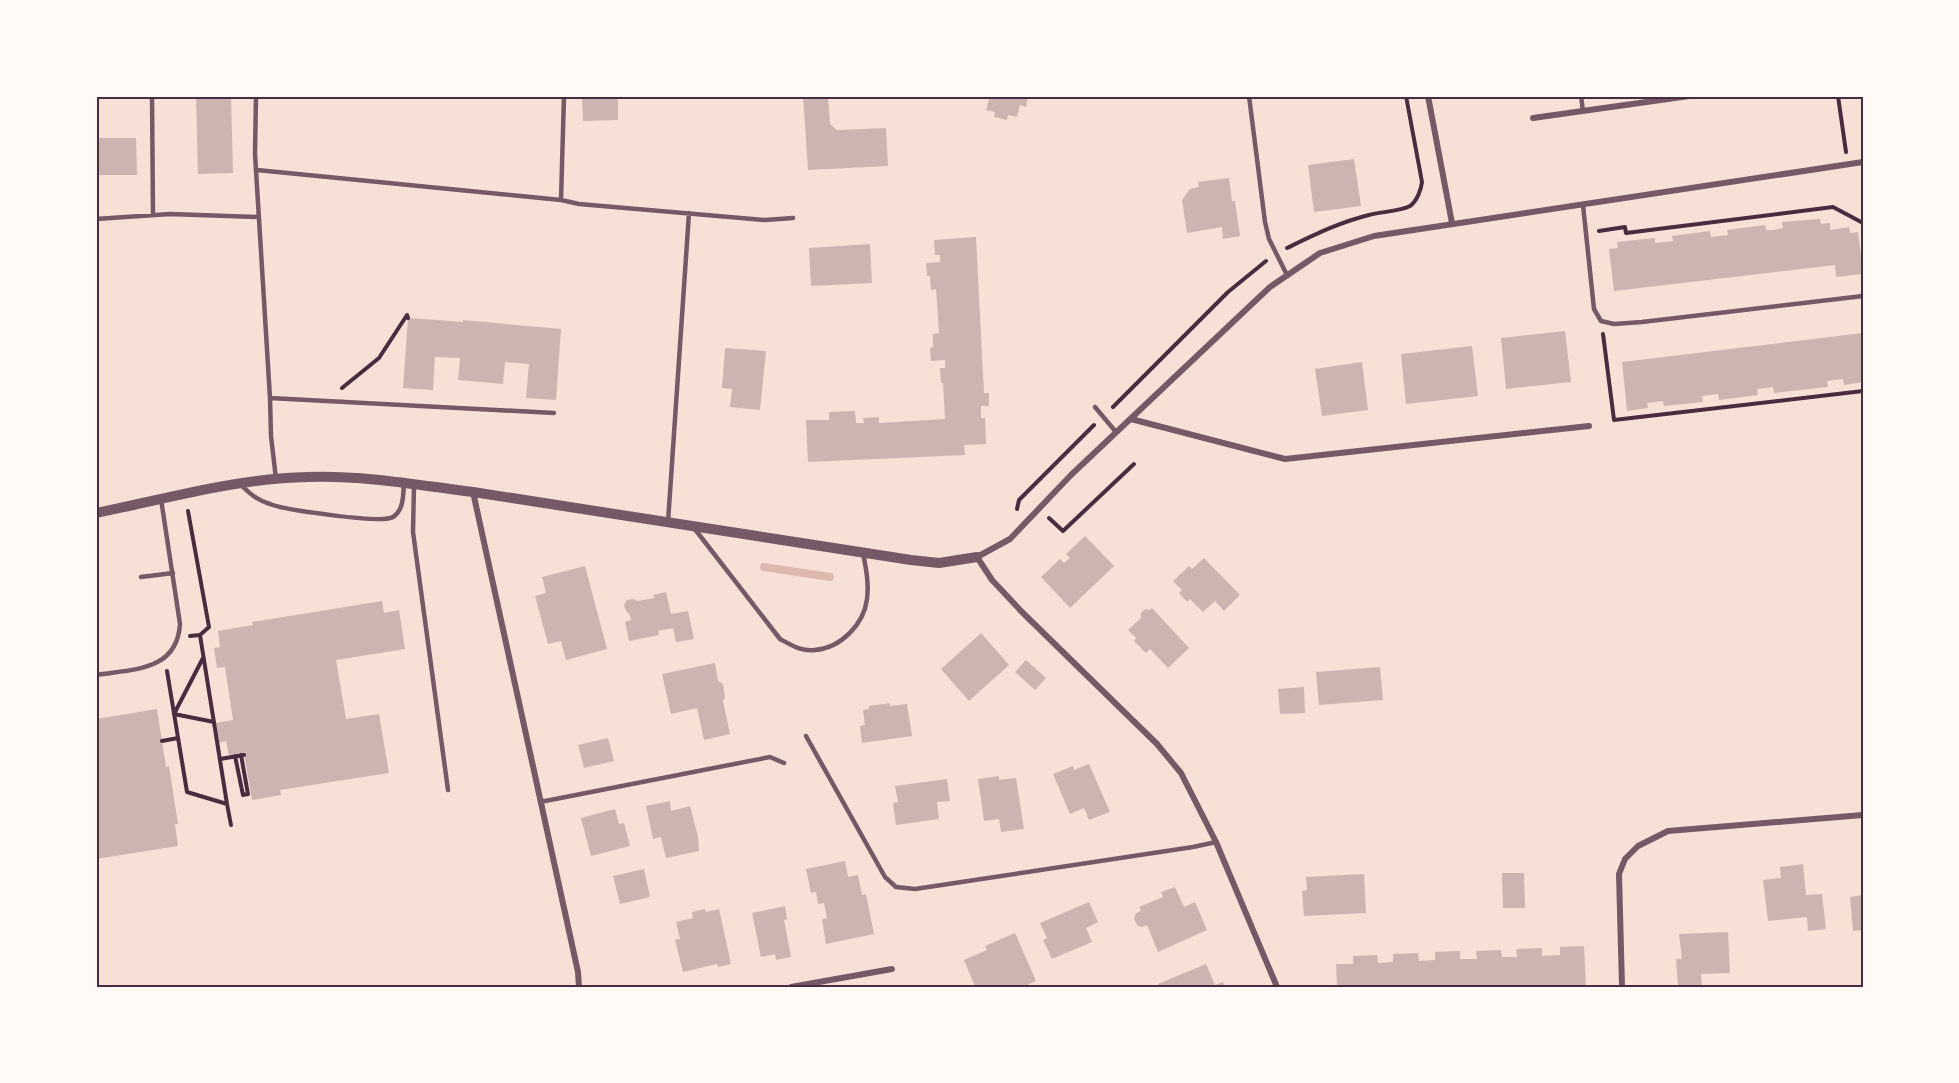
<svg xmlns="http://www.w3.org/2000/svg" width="1959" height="1083" viewBox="0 0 1959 1083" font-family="'Source Sans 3',sans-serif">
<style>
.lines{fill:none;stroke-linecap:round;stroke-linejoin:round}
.stream{stroke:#dcb8b0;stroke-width:8}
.building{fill:#ccb4b1}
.path{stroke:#4a2c40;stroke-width:4}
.service{stroke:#755966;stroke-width:4.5}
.minor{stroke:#755966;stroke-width:6}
.tertiary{stroke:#755966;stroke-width:10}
.neatline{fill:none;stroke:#4a2c40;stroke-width:2}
</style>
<rect width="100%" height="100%" fill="#f7e1d7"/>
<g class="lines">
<path class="stream" d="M 764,567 L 830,577"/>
</g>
<path class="building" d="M 196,96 L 231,96 L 233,173 L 198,174 Z
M 582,96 L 618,96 L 618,120 L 583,121 Z
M 803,96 L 828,96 L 830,124 L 837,130 L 886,128 L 888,166 L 808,170 Z
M 990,96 L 1028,96 L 1026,107 L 1020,105 L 1017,117 L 1008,115 L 1007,120 L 994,117 L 995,112 L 986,110 Z
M 96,138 L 136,138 L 137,175 L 96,175 Z
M 1354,159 L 1361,206 L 1314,212 L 1308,165 Z
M 1229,178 L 1232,201 L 1235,201 L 1240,236 L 1223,239 L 1222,227 L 1187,233 L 1182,200 L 1190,189 L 1199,187 L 1198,182 Z
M 1820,219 L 1821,224 L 1830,223 L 1830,230 L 1849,227 L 1850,233 L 1858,232 L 1863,274 L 1836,277 L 1835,265 L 1614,291 L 1609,249 L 1618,248 L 1617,242 L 1655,238 L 1655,243 L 1673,241 L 1672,236 L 1710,231 L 1711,237 L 1728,235 L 1727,230 L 1765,225 L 1766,230 L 1774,230 L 1783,228 L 1782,222 Z
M 976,237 L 984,393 L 989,393 L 989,406 L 981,406 L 981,418 L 985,418 L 986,444 L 964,445 L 965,455 L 808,462 L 806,420 L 829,420 L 829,412 L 855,411 L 856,423 L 864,423 L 863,418 L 879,417 L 879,423 L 945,419 L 943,383 L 941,383 L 940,368 L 945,368 L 945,360 L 931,361 L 930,348 L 933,347 L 933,334 L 939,333 L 936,289 L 931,290 L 930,276 L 927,276 L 926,263 L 940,262 L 940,255 L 935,255 L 934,240 Z
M 870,244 L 872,283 L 811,286 L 809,248 Z
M 408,318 L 463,322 L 463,320 L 561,329 L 556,400 L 526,398 L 529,364 L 505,362 L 503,384 L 458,380 L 460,358 L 435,357 L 433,390 L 403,388 Z
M 1565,331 L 1571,382 L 1506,389 L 1501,338 Z
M 1863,333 L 1863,382 L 1844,385 L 1843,379 L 1827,381 L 1828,387 L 1774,393 L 1773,387 L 1757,389 L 1758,395 L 1719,400 L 1718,394 L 1702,396 L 1703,402 L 1664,406 L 1663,401 L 1647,403 L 1648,408 L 1627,411 L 1622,362 Z
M 1472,346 L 1478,396 L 1406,404 L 1401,354 Z
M 725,348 L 766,351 L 760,410 L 730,407 L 732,389 L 722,388 Z
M 1362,362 L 1368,410 L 1322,416 L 1315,369 Z
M 1085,536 L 1114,566 L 1070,608 L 1041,577 L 1060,559 L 1064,563 L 1070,558 L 1066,554 Z
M 1204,558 L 1240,595 L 1224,611 L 1215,601 L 1203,612 L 1190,599 L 1187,602 L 1179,593 L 1182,590 L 1173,581 L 1189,566 L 1192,569 Z
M 585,566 L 607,649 L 566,660 L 561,641 L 548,644 L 535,596 L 546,593 L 542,577 Z
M 666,592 L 671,614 L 688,611 L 694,639 L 676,642 L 673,628 L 658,631 L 659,635 L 629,641 L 625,622 L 631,620 L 630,615 L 626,611 L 624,605 L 627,600 L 633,599 L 638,601 L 654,598 L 653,595 Z
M 382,601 L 384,613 L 399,610 L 405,649 L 336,660 L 346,719 L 379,714 L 389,773 L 280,790 L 281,795 L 252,800 L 244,753 L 229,755 L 226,741 L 219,743 L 216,723 L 233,720 L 225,667 L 217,668 L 214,648 L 220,647 L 218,631 L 253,625 L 252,622 Z
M 1152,608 L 1189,648 L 1168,668 L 1150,649 L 1146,653 L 1134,641 L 1136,638 L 1128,630 L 1141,618 L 1141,613 L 1145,609 L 1150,610 Z
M 981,633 L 1009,665 L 969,701 L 941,669 Z
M 1026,660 L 1046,678 L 1035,690 L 1015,672 Z
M 715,663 L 718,681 L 723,684 L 725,697 L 723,701 L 730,734 L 704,740 L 697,708 L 671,714 L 662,674 Z
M 1380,667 L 1383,700 L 1319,705 L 1316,672 Z
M 1304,687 L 1305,713 L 1280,714 L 1278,689 Z
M 890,703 L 890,706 L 907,704 L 912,736 L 862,743 L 860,726 L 865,725 L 863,710 L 869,709 L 869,706 Z
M 157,709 L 166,767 L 169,766 L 178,824 L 175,824 L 178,846 L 96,859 L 96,719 Z
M 608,738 L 614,761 L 584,768 L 578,745 Z
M 1089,764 L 1110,812 L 1089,820 L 1084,808 L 1070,814 L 1053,774 L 1073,766 L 1074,770 Z
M 999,776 L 999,780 L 1016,778 L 1024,829 L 1001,832 L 999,819 L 984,821 L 978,779 Z
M 947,779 L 950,801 L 937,802 L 939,819 L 896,825 L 893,803 L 898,802 L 895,786 Z
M 670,801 L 671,811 L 690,806 L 698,837 L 699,851 L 666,858 L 661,837 L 653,839 L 646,806 Z
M 615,809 L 619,824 L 624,823 L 630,846 L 591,856 L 581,818 Z
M 845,861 L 848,877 L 858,875 L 862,895 L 866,894 L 874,934 L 826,944 L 822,919 L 827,918 L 824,903 L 818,904 L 816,892 L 811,893 L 806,869 Z
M 1803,864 L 1806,895 L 1822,894 L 1826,929 L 1808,931 L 1807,917 L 1768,921 L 1763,880 L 1781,878 L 1780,867 Z
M 644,869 L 650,897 L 620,904 L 613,876 Z
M 1502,873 L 1524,873 L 1525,908 L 1503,908 Z
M 1364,874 L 1366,913 L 1304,916 L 1302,891 L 1307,890 L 1306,877 Z
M 1175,887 L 1184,907 L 1195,902 L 1207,930 L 1158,952 L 1147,925 L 1141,927 L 1137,925 L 1134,919 L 1136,913 L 1141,911 L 1139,907 L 1163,897 L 1161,892 Z
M 1863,895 L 1863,930 L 1853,931 L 1850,897 Z
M 1089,902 L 1098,922 L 1086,928 L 1092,942 L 1052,959 L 1043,940 L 1047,938 L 1040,923 Z
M 785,906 L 787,919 L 784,920 L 791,957 L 776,960 L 775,954 L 761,957 L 752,913 Z
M 705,909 L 706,912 L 719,909 L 731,964 L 718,967 L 717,964 L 683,972 L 675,940 L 680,939 L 676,922 L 693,918 L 692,912 Z
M 1728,932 L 1730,973 L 1701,974 L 1702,987 L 1678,987 L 1676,959 L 1682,959 L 1679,934 Z
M 1015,933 L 1036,981 L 1023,987 L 975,987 L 964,960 L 987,950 L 985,946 Z
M 1584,946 L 1586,987 L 1337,987 L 1336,964 L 1353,964 L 1353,956 L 1377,955 L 1378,963 L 1393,962 L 1393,954 L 1418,953 L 1419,961 L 1435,960 L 1435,952 L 1460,951 L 1460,959 L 1477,959 L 1476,951 L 1501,950 L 1502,957 L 1517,957 L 1516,949 L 1542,948 L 1542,956 L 1560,955 L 1560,947 Z
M 1206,964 L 1215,985 L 1223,982 L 1225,987 L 1159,987 L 1158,984 Z"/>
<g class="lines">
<path class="path" d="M 1838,96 L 1846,152
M 1599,231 L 1625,227 L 1626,233 L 1833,207 L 1863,223
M 1287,248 C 1314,235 1340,222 1369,215 C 1380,212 1401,211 1410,206 C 1417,201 1421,190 1422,182 L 1406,96
M 1603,334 L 1614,420 L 1863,391
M 342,388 L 379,358 L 407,315 L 408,318
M 1113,407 L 1228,292 L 1266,261
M 1017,509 L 1019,500 L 1094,425
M 188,511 L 209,627 L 200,635 L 190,636
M 1049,518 L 1063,531 L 1134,464
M 203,658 L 174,714 L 214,722
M 167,671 L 187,792 L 227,804 L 200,635
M 162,741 L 178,738
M 235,756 L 243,795 L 248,794 L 241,755
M 220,759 L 244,755
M 227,804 L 231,825"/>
<path class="service" d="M 152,96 L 153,215
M 256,96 L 255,154 L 270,398 L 271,436 L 276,479
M 564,96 L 561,200 L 579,204 L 765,220 L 793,218
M 1249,96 L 1265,222 L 1269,239 L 1287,275
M 1581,96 L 1583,111
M 257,170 L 561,200
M 1583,205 L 1594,309 L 1601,321 L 1614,324 L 1642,322 L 1863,296
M 96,219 L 170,214 L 258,217
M 270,398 L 554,413
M 1095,407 L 1116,432
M 240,484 C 250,494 257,500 270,504 C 286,510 382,524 393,517 C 404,510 403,495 404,483
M 414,484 L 413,532 L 448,790
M 668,522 L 689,213
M 694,528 L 780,639 C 791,645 802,652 815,650 C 841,648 864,624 867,599 C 869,583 866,568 863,553
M 141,577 L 173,573
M 96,675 C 132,669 177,672 180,624 L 161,499
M 806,736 L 885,877 L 896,887 L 915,889 L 1193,847 L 1216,842
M 540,802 L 770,757 L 784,763"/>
<path class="minor" d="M 1428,96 L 1452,223
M 1533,118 L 1689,96
M 1131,419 L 1285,459 L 1589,426
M 473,492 L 578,972 L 579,987
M 791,987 L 892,969
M 1277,987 L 1216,842 L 1181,773 L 1157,744 L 1022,612 L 992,580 L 977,557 L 1010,539 L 1071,475 L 1270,287 L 1320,253 L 1374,236 L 1863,162
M 1622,987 L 1619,874 L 1625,859 L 1638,846 L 1668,831 L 1863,815"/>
<path class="tertiary" d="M 96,513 C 165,499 238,478 308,477 C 363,475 418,485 473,492 L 911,560 L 939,563 L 977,557"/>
</g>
<rect width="1959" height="1083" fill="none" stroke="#fffaf5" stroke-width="195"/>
<rect x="98" y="98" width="1764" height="888" class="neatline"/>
</svg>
